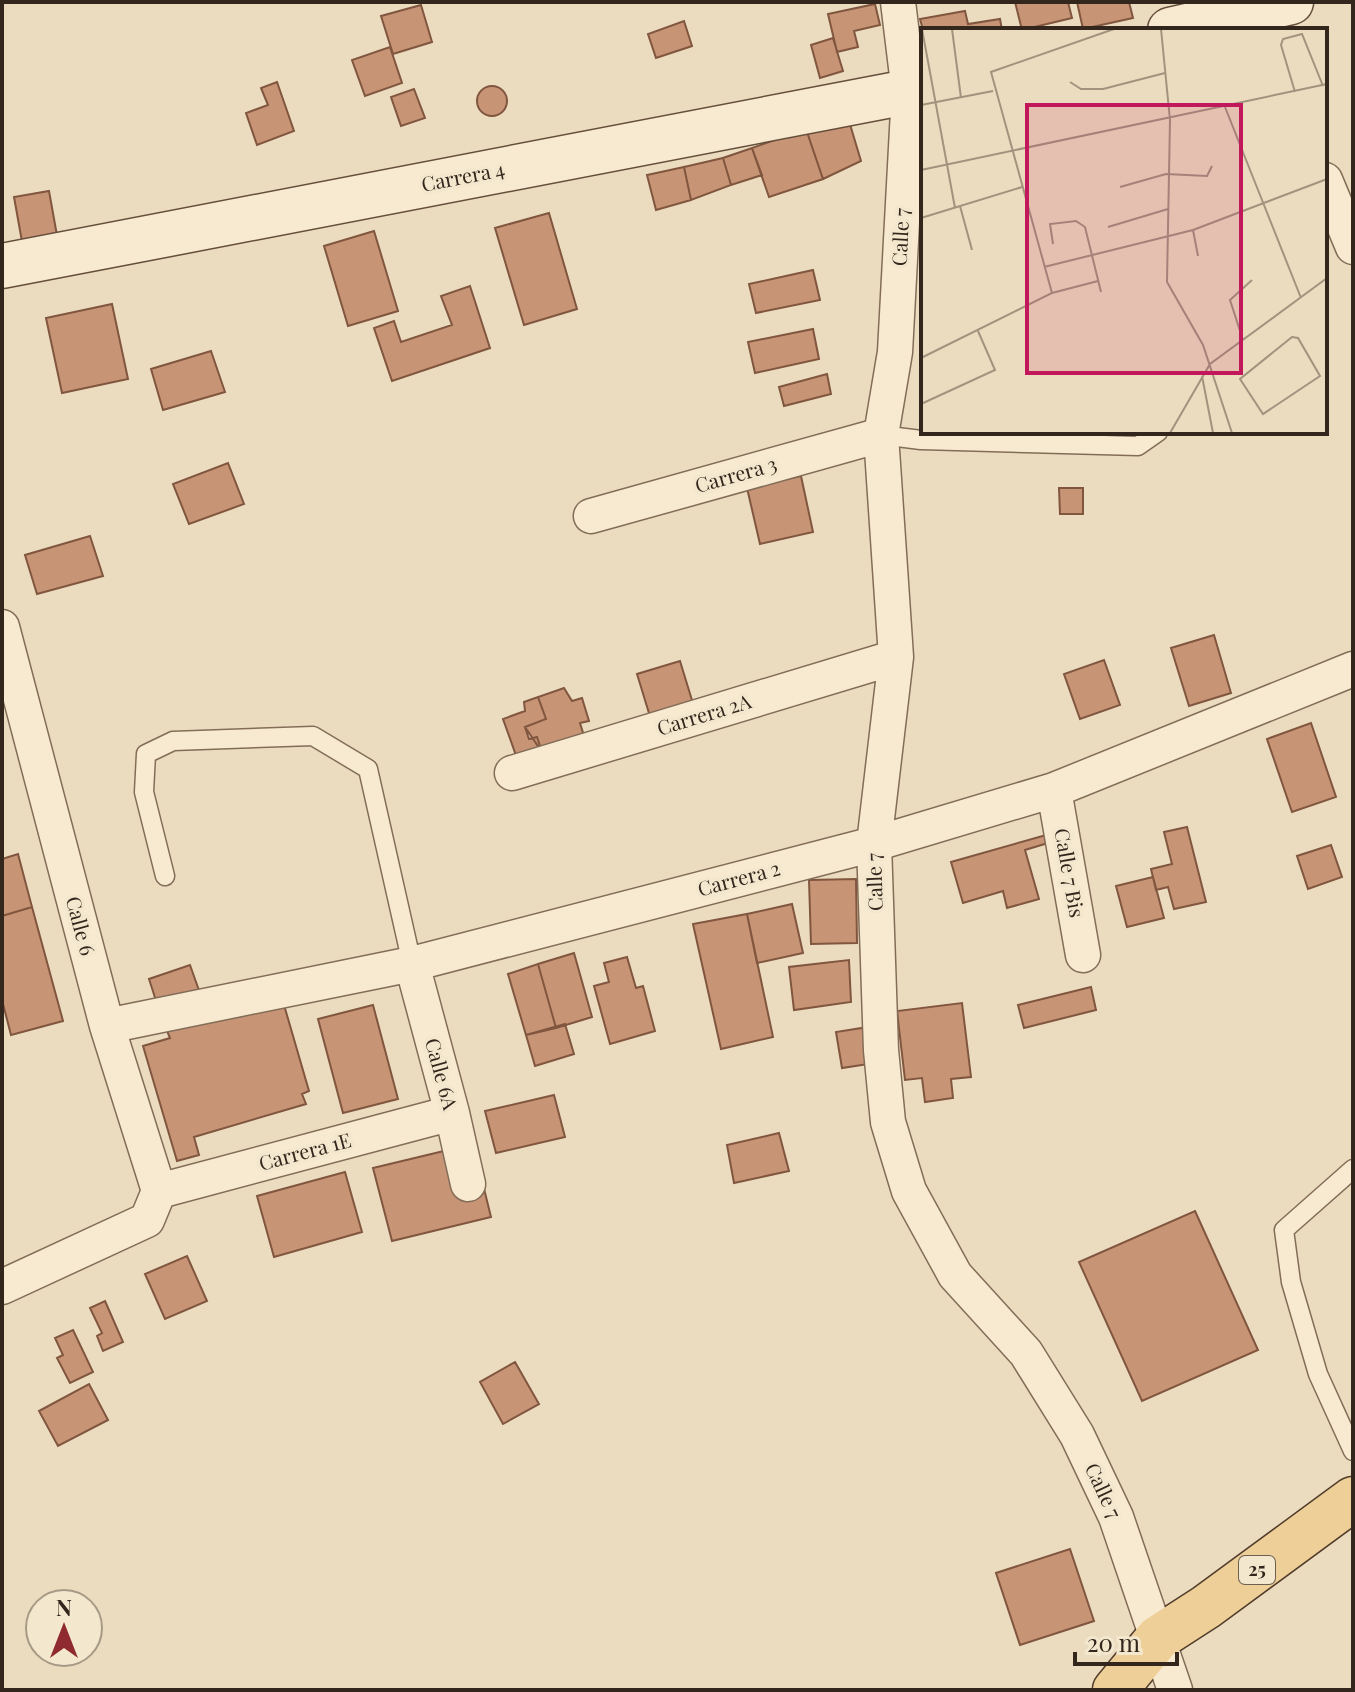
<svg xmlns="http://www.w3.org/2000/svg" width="1355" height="1692" viewBox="0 0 1355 1692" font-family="'Playfair Display',serif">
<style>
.building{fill:#c89476;stroke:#81563f;stroke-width:2}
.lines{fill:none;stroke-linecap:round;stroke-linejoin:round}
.lane-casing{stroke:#836d58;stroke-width:21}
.street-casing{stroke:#836d58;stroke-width:37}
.secondary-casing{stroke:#654e3b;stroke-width:47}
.primary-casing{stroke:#513c2c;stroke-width:47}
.lane{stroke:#f7ead1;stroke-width:18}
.street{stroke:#f7ead1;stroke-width:34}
.secondary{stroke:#f7ead1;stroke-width:44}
.primary{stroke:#eecf97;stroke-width:44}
.labels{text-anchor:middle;stroke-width:7;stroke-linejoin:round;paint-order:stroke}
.shield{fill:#f3e7ce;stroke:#6d6051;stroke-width:2}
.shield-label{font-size:18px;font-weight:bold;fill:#33261c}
.street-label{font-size:20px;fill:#33261c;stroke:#f3e7ce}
.inset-road{fill:none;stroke:#a1937e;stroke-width:2}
.view{fill:#c2185b;fill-opacity:0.15;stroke:#c2185b;stroke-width:4}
.inset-edge{fill:none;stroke:#33261c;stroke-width:4}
</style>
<rect width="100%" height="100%" fill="#ebdcbf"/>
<path class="building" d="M 1015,2 L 1068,2 L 1072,18 L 1022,30 Z
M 1077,2 L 1129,2 L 1133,18 L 1083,29 Z
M 875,4 L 880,25 L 854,31 L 858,47 L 837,52 L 828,14 Z
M 421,5 L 432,42 L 393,54 L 381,16 Z
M 965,11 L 968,24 L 1000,19 L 1002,30 L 923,30 L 920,19 Z
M 684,21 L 692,46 L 656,58 L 648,34 Z
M 833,38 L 843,71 L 820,78 L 811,45 Z
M 390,47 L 402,83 L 365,96 L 352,60 Z
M 277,82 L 294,131 L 257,145 L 246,113 L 268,105 L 261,88 Z
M477 101a15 15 0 1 1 30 0a15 15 0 1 1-30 0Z
M 414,89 L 425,118 L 401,126 L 391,97 Z
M 849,121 L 861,161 L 823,179 L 806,129 Z
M 806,129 L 823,179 L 769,197 L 752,148 Z
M 752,148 L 762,175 L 731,185 L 723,158 Z
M 723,158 L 731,185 L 691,200 L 684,167 Z
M 684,167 L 691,200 L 656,210 L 647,175 Z
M 49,191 L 58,241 L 23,247 L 14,197 Z
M 549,213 L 577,309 L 524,325 L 495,228 Z
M 374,231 L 398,311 L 348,326 L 324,246 Z
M 813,270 L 820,300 L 756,313 L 749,284 Z
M 470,286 L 490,348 L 392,381 L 374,328 L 394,321 L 401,342 L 452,325 L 441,296 Z
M 112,304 L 128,379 L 62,393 L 46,318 Z
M 813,329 L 819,359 L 755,373 L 748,342 Z
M 211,351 L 225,392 L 163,410 L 151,369 Z
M 827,374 L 831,394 L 784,406 L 779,387 Z
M 228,463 L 244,504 L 189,524 L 173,484 Z
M 801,476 L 813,532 L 760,544 L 747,488 Z
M 1059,488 L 1083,488 L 1083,514 L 1060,514 Z
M 90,536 L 103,576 L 37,594 L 25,555 Z
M 1214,635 L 1231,693 L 1189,706 L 1171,648 Z
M 1104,660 L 1120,705 L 1080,719 L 1064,674 Z
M 680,661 L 695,710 L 652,723 L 637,674 Z
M 564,688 L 572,701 L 582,698 L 589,721 L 580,723 L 585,739 L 542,752 L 525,727 L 546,719 L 538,697 Z
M 538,697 L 546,719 L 525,727 L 529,739 L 537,737 L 542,752 L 518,761 L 503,719 L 525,711 L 524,702 Z
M 1311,723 L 1336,797 L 1292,812 L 1267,739 Z
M 1187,827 L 1206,902 L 1174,909 L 1168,887 L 1156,890 L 1151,869 L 1172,864 L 1164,832 Z
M 1046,835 L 1048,843 L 1025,850 L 1039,899 L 1007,908 L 1003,891 L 963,903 L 951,862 Z
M 1331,845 L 1342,877 L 1308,889 L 1297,856 Z
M 18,854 L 32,907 L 2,916 L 2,859 Z
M 1153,877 L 1164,918 L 1127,927 L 1116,886 Z
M 856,879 L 857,943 L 811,944 L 809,880 Z
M 792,904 L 803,953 L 757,963 L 747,914 Z
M 32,907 L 63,1021 L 11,1035 L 2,1000 L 2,916 Z
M 747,914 L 773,1037 L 721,1049 L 693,924 Z
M 574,953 L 592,1017 L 556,1028 L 538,964 Z
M 627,957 L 636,988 L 643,986 L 655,1031 L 610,1044 L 594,986 L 609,982 L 604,963 Z
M 849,960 L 851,1002 L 794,1010 L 789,967 Z
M 538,964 L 556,1028 L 526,1035 L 508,974 Z
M 190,965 L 201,996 L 159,1010 L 149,979 Z
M 1091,987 L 1096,1010 L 1024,1028 L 1018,1005 Z
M 282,998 L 309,1091 L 302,1094 L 306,1104 L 194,1137 L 199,1155 L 177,1161 L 143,1046 L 170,1038 L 167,1031 Z
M 962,1003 L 971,1077 L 951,1079 L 953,1098 L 925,1102 L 922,1078 L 905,1080 L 897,1011 Z
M 373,1005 L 398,1099 L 343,1113 L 318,1019 Z
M 565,1024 L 574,1054 L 535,1066 L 526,1035 Z
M 868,1027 L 875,1063 L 842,1068 L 836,1032 Z
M 554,1095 L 565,1137 L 496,1153 L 485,1111 Z
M 779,1133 L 789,1171 L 734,1183 L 727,1145 Z
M 473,1144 L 491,1217 L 392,1241 L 373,1168 Z
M 345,1172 L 362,1232 L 274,1257 L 257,1196 Z
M 1195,1211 L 1258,1350 L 1142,1401 L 1079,1262 Z
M 187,1256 L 207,1301 L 165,1319 L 145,1274 Z
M 105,1301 L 123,1342 L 103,1351 L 97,1336 L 102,1333 L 90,1308 Z
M 73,1330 L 93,1372 L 70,1383 L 57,1358 L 63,1355 L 55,1338 Z
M 515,1362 L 539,1404 L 503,1424 L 480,1382 Z
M 89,1384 L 108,1420 L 58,1446 L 39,1411 Z
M 1070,1549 L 1094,1621 L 1020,1645 L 996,1573 Z"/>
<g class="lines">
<defs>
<path id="lane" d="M 881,435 L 921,440 L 1138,446 L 1158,432
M 165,876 L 144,792 L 146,754 L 173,741 L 313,736 L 368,769 L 412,964
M 1353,1169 L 1284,1230 L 1291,1282 L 1318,1374 L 1353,1451"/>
<path id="street" d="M 898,2 L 909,92 L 895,352 L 881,435 L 896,657 L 874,844 L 881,1050 L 888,1122 L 909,1191 L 955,1275 L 1026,1353 L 1077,1435 L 1116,1517 L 1175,1690
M 1325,180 L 1353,247
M 591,516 L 881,435
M 2,627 L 107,1026 L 159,1191 L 147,1220 L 2,1287
M 512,773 L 896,657
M 1054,790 L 1083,955
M 412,964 L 452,1113 L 468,1184
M 107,1026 L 412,964 L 874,844 L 1054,790 L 1353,669
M 159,1191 L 452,1113"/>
<path id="secondary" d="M 1170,30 L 1291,2
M 2,266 L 923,89"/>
<path id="primary" d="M 1115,1690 L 1158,1638 L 1206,1607 L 1353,1499"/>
</defs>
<use href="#lane" class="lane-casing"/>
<use href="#street" class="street-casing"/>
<use href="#secondary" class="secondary-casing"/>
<use href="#primary" class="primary-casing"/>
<use href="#lane" class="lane"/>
<use href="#street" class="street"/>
<use href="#secondary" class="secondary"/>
<use href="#primary" class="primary"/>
</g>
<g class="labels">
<rect class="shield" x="1239" y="1556" width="36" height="28" rx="6"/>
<g class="shield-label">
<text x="1257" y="1576">25</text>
</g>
<g class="street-label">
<text transform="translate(463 177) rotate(-11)" y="7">Carrera 4</text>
<text transform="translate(901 237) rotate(-87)" y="7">Calle 7</text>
<text transform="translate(736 475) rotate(-16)" y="7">Carrera 3</text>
<text transform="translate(704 715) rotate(-17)" y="7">Carrera 2A</text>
<text transform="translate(1069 873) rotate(80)" y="7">Calle 7 Bis</text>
<text transform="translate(739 879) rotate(-15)" y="7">Carrera 2</text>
<text transform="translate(875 882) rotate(-92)" y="7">Calle 7</text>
<text transform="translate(80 926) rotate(75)" y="7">Calle 6</text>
<text transform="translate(441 1074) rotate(75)" y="7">Calle 6A</text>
<text transform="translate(305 1152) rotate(-15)" y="7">Carrera 1E</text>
<text transform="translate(1103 1491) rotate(65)" y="7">Calle 7</text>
</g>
</g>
<g transform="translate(921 28)">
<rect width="406" height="406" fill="#ebdcbf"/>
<path class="inset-road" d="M 1,1 L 34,180M 31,1 L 40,70M 240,1 L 249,92 L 246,254 L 282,317 L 311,405M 149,54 L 160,61 L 182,61 L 244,45M 374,64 L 360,17 L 362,11 L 381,6 L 402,58M 0,77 L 72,63M 304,79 L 380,270M 0,142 L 406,56M 199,159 L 245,146 L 286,148 L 291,138M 39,178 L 51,222M 0,190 L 101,159M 187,199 L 247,181M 272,202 L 277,228M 132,216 L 129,196 L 155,193 L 164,199 L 180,264M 123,239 L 272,202 L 406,151M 131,265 L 177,253M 371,309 L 377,310 L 399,348 L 342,386 L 319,351 ZM 322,312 L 309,272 L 331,252M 0,330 L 131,265 L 70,44 L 193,1M 281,348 L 292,405M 0,376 L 74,342 L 57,303M 249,405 L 289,336 L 406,250"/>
<path class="view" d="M 106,77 L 320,77 L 320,345 L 106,345 Z"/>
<rect width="406" height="406" class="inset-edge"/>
</g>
<rect width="1355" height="1692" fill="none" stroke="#33261c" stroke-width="8"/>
<g transform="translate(64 1628)"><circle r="38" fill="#f3e7ce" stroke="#a69a87" stroke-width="2"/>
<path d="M0-6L14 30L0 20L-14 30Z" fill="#8f2b30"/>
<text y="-12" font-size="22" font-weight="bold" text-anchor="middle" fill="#33261c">N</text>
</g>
<path d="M1075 1652v12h102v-12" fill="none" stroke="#33261c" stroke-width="4"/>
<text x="1087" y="1652" font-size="24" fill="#33261c" stroke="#f3e7ce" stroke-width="6" paint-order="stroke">20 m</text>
</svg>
